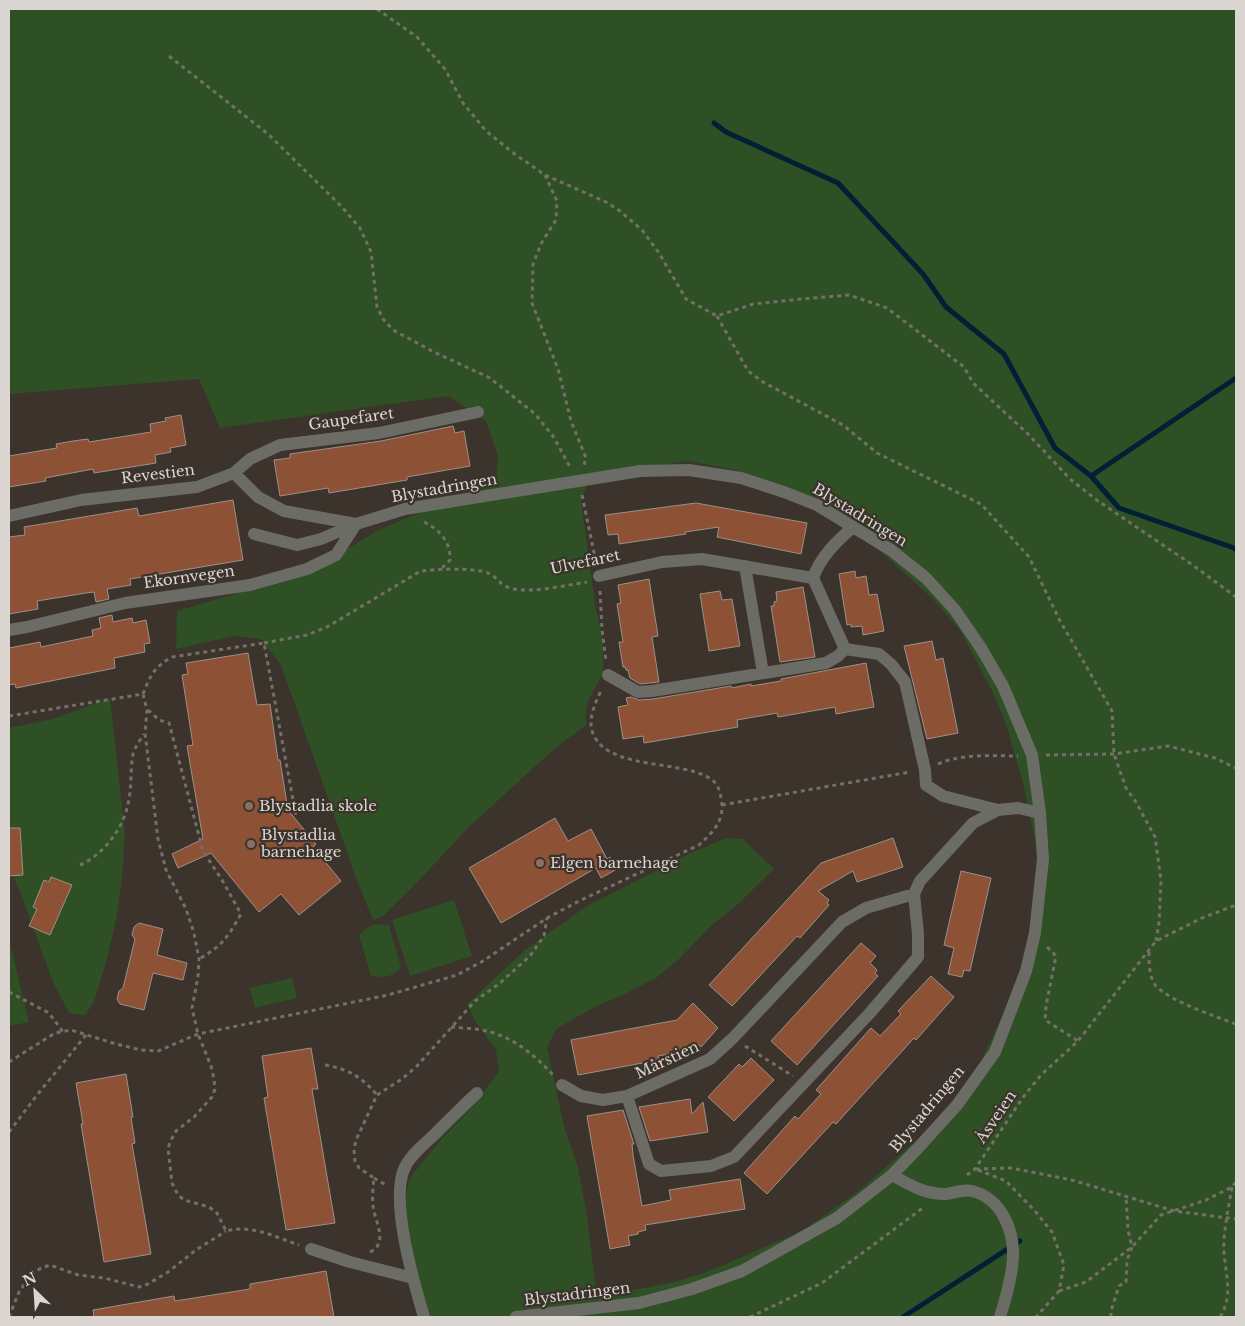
<svg xmlns="http://www.w3.org/2000/svg" width="1245" height="1326" viewBox="0 0 1245 1326" font-family="'Libre Baskerville',serif">
<style>
.green{fill:#2e5024}
.lines{fill:none;stroke-linecap:round;stroke-linejoin:round}
.stream{stroke:#022035;stroke-width:5}
.building{fill:#8d5135;stroke:#9d908a}
.path{stroke:#766f68;stroke-width:3;stroke-dasharray:4 4;stroke-linecap:butt}
.minor{stroke:#6c6c67;stroke-width:12}
.education-dot{fill:#8d6e63;stroke:#3b332c;stroke-width:2}
.labels{text-anchor:middle;stroke-width:4.5;stroke-linejoin:round;paint-order:stroke}
.street-label{font-size:15px;fill:#dbd6d1;stroke:#3b332c}
.poi-label{font-size:15px;fill:#dbd6d1;stroke:#3b332c;text-anchor:start}
</style>
<rect width="100%" height="100%" fill="#3b332c"/>
<path class="green" d="M 9,9 L 1236,9 L 1236,1317 L 421,1317 L 403,1211 L 409,1179 L 441,1139 L 473,1106 L 499,1071 L 496,1050 L 475,1021 L 467,1004 L 525,950 L 587,906 L 691,853 L 726,838 L 743,839 L 774,869 L 737,905 L 713,924 L 679,959 L 656,978 L 627,993 L 593,1008 L 556,1029 L 547,1048 L 565,1130 L 578,1167 L 587,1216 L 596,1290 L 605,1292 L 639,1289 L 674,1282 L 704,1273 L 804,1230 L 857,1192 L 935,1124 L 958,1097 L 979,1065 L 1005,1010 L 1034,937 L 1039,860 L 1023,783 L 1005,721 L 991,689 L 960,630 L 931,597 L 870,542 L 838,519 L 786,486 L 735,470 L 688,461 L 656,466 L 619,468 L 589,480 L 581,501 L 596,610 L 603,639 L 603,674 L 588,701 L 585,719 L 587,724 L 552,751 L 469,827 L 410,890 L 383,916 L 373,920 L 358,883 L 281,665 L 261,639 L 234,636 L 176,649 L 177,611 L 262,586 L 342,552 L 377,531 L 411,516 L 474,495 L 496,479 L 498,456 L 486,421 L 448,396 L 220,428 L 199,379 L 9,394 Z
M 110,698 L 125,833 L 122,880 L 116,920 L 107,959 L 94,1002 L 85,1015 L 69,1013 L 53,982 L 22,897 L 9,865 L 9,728 L 53,719 Z
M 454,900 L 472,956 L 410,976 L 392,920 Z
M 375,924 L 389,925 L 401,968 C 393,977 383,978 371,976 L 359,935 L 365,929 Z
M 9,939 L 29,1022 L 9,1026 Z
M 292,978 L 297,998 L 255,1008 L 250,988 Z"/>
<g class="lines">
<path class="stream" d="M 714,123 L 726,132 L 838,183 L 923,274 L 946,307 L 1004,354 L 1055,448 L 1091,476 L 1119,508 L 1234,548 L 1236,550
M 1091,476 L 1236,378
M 903,1317 L 1020,1241"/>
</g>
<path class="building" d="M 181,415 L 186,445 L 170,448 L 171,452 L 155,455 L 156,463 L 94,473 L 93,469 L 45,478 L 46,481 L 9,487 L 9,456 L 57,448 L 56,444 L 73,441 L 88,439 L 89,442 L 151,432 L 150,424 L 166,421 L 165,418 Z
M 453,426 L 455,433 L 464,431 L 470,466 L 407,477 L 407,480 L 329,493 L 328,488 L 280,496 L 274,460 L 290,458 L 290,454 L 381,441 Z
M 233,500 L 243,560 L 130,579 L 131,585 L 107,589 L 109,599 L 96,602 L 94,592 L 86,593 L 37,601 L 38,609 L 9,614 L 9,537 L 25,535 L 24,527 L 137,508 L 139,516 Z
M 696,503 L 807,523 L 801,554 L 717,537 L 719,527 L 685,532 L 686,534 L 619,544 L 618,534 L 608,535 L 605,515 Z
M 855,571 L 856,578 L 866,576 L 869,595 L 877,594 L 884,631 L 863,635 L 862,626 L 851,627 L 851,624 L 847,625 L 839,574 Z
M 649,579 L 658,636 L 652,637 L 659,682 L 640,684 L 630,678 L 628,670 L 626,670 L 625,667 L 623,667 L 619,642 L 623,642 L 617,604 L 621,603 L 618,585 Z
M 803,587 L 815,657 L 780,662 L 771,606 L 774,606 L 774,602 L 777,601 L 776,592 Z
M 720,591 L 722,600 L 732,599 L 740,646 L 709,651 L 700,594 Z
M 112,615 L 113,622 L 132,618 L 133,623 L 146,620 L 150,643 L 144,644 L 145,652 L 114,658 L 115,668 L 16,688 L 15,684 L 9,685 L 9,648 L 40,642 L 41,647 L 93,636 L 92,630 L 101,628 L 99,618 Z
M 932,641 L 936,660 L 943,658 L 958,733 L 927,739 L 904,646 Z
M 248,653 L 257,705 L 270,704 L 278,760 L 280,760 L 288,810 L 316,844 L 313,847 L 341,881 L 299,915 L 281,894 L 259,912 L 211,853 L 178,868 L 172,854 L 203,839 L 187,746 L 193,745 L 182,675 L 188,674 L 186,663 Z
M 866,663 L 874,707 L 836,714 L 835,707 L 778,717 L 777,713 L 737,720 L 738,727 L 644,743 L 643,736 L 623,739 L 618,707 L 628,705 L 626,698 L 631,697 L 639,700 L 653,699 L 731,686 L 732,688 L 751,684 L 751,686 L 781,681 L 781,679 Z
M 555,818 L 568,841 L 591,829 L 607,859 L 610,857 L 617,869 L 601,878 L 596,868 L 501,923 L 469,868 Z
M 9,828 L 20,828 L 23,875 L 9,876 Z
M 893,838 L 903,867 L 857,882 L 853,871 L 818,891 L 829,900 L 827,903 L 829,905 L 800,938 L 797,936 L 732,1006 L 709,985 L 821,863 Z
M 961,871 L 991,878 L 970,971 L 964,970 L 962,977 L 948,974 L 954,948 L 944,945 Z
M 51,877 L 72,885 L 50,935 L 29,926 L 37,909 L 33,907 L 44,880 L 49,882 Z
M 139,923 L 163,929 L 157,955 L 187,963 L 183,980 L 153,973 L 144,1010 L 120,1004 L 117,999 L 119,991 L 123,988 L 135,939 L 132,935 L 134,927 Z
M 861,943 L 876,956 L 870,963 L 877,970 L 875,973 L 878,976 L 797,1065 L 771,1041 Z
M 931,976 L 954,997 L 916,1040 L 914,1038 L 836,1124 L 833,1122 L 767,1194 L 744,1173 L 795,1116 L 798,1119 L 821,1094 L 816,1090 L 871,1028 L 880,1036 L 901,1014 L 898,1011 Z
M 693,1003 L 718,1028 L 701,1047 L 698,1044 L 692,1050 L 658,1056 L 659,1060 L 578,1075 L 571,1040 L 677,1020 Z
M 311,1048 L 318,1089 L 312,1089 L 335,1223 L 286,1230 L 264,1098 L 268,1097 L 262,1056 Z
M 751,1058 L 774,1080 L 734,1121 L 708,1097 L 739,1064 L 742,1067 Z
M 126,1074 L 133,1117 L 131,1117 L 135,1143 L 132,1144 L 151,1254 L 104,1262 L 81,1124 L 83,1124 L 76,1083 Z
M 690,1099 L 692,1114 L 703,1102 L 708,1132 L 650,1141 L 639,1107 Z
M 623,1110 L 634,1144 L 632,1144 L 633,1155 L 642,1206 L 671,1200 L 669,1190 L 740,1179 L 745,1209 L 645,1225 L 646,1230 L 638,1232 L 638,1234 L 628,1236 L 630,1245 L 610,1249 L 587,1116 Z
M 326,1271 L 334,1317 L 94,1317 L 93,1310 L 174,1296 L 175,1301 L 250,1289 L 250,1284 Z"/>
<g class="lines">
<path class="path" d="M 377,9 L 417,37 L 445,69 L 463,103 L 486,131 L 516,155 L 545,175 L 606,202 L 620,211 L 642,230 L 659,253 L 686,299 L 717,316 L 753,304 L 802,299 L 849,295 L 887,308 L 964,367 L 973,383 L 1028,434 L 1070,479 L 1098,501 L 1194,566 L 1236,597
M 169,56 L 268,134 L 342,207 L 360,228 L 371,252 L 377,307 L 383,319 L 393,330 L 434,352 L 490,378 L 535,414 L 553,436 L 571,469
M 545,175 L 557,201 L 556,220 L 542,242 L 533,264 L 532,303 L 558,369 L 571,421 L 586,458 L 584,465
M 717,316 L 748,371 L 763,382 L 843,425 L 877,453 L 981,504 L 1029,557 L 1059,619 L 1112,711 L 1114,754 L 1126,788 L 1136,802 L 1155,837 L 1161,880 L 1159,923 L 1156,941
M 582,495 L 596,562
M 424,522 C 439,529 451,542 450,560 L 442,568
M 600,591 L 602,629 L 606,661
M 264,643 L 307,635 L 327,627 L 419,572 C 432,568 477,568 488,573 C 499,578 499,586 514,589 C 535,593 566,585 587,582
M 143,694 C 150,676 154,667 172,657 L 264,643 L 296,816
M 148,710 L 159,720 L 169,723 L 203,851 L 222,880 L 241,914 C 228,937 222,946 199,959
M 9,716 L 143,694 L 147,710 L 145,733 L 158,839 L 166,870 L 186,909 L 194,933 L 199,959 L 198,977 L 192,1008 L 198,1034 L 211,1066 L 214,1079 L 215,1089 L 212,1097 L 194,1117 L 176,1131 L 171,1140 L 168,1148 L 172,1183 L 178,1195 L 184,1200 L 209,1207 L 217,1213 L 226,1231 C 251,1224 275,1237 299,1245
M 1046,755 L 1114,754 L 1168,746 L 1215,758 L 1236,768
M 938,764 C 964,753 990,756 1018,756
M 722,805 L 910,772
M 80,865 C 103,855 123,829 128,804 C 132,788 130,770 133,754 C 135,747 140,740 144,734
M 1047,947 L 1056,956 L 1046,1006 L 1045,1020 L 1078,1041
M 1149,952 C 1149,963 1149,977 1156,986 C 1171,1002 1215,1016 1236,1024
M 9,992 L 49,1013 L 63,1032
M 451,1027 C 461,1028 472,1028 482,1030 C 510,1035 534,1054 553,1075
M 745,1046 L 793,1076
M 9,1062 L 55,1033 L 71,1030 L 116,1044 L 141,1050 L 158,1051 L 198,1034 L 388,995 L 457,975 L 483,961 L 547,918 L 579,901 L 699,845 C 712,833 723,823 722,804 C 721,797 720,791 717,785 C 700,761 631,770 603,747 C 583,730 592,709 602,689
M 325,1065 C 348,1069 362,1077 377,1095
M 9,1132 L 37,1095 L 86,1035
M 976,1169 L 1011,1168 L 1072,1180 L 1174,1211 L 1236,1219
M 978,1170 L 1006,1181 L 1035,1211 L 1052,1232 L 1064,1265 L 1059,1291 L 1036,1317
M 967,1175 L 975,1169 L 1024,1096 L 1041,1075 L 1078,1041 L 1156,941 L 1202,918 L 1236,905
M 374,1178 L 386,1185
M 370,1252 C 389,1243 375,1222 373,1206 C 372,1197 373,1187 374,1178 L 359,1168 L 355,1161 L 354,1150 L 356,1140 L 377,1095 L 402,1079 L 417,1066 L 475,1001 L 500,983 L 530,956 L 544,936 L 547,918
M 1059,1291 L 1086,1282 L 1132,1247 L 1161,1215 L 1206,1200 L 1232,1187 L 1236,1182
M 9,1317 L 19,1292 L 32,1274 L 41,1268 L 50,1265 L 78,1275 L 104,1278 L 139,1287 L 148,1284 L 168,1272 L 196,1250 L 226,1231
M 750,1317 L 822,1283 L 924,1207
M 1111,1317 L 1111,1311 L 1119,1286 L 1126,1282 L 1127,1260 L 1132,1247 L 1128,1230 L 1126,1196
M 1220,1317 C 1236,1292 1222,1267 1224,1241 C 1225,1223 1229,1205 1232,1187"/>
<path class="minor" d="M 234,473 L 250,459 L 280,445 L 379,433 L 478,412
M 9,516 L 81,500 L 197,487 L 234,473 L 258,497 L 284,511 L 356,524
M 254,534 L 297,545 L 321,539 L 356,524 L 405,509 L 640,471 L 689,470 L 741,478 L 784,492 L 817,505 L 891,550 L 926,578 L 955,610 L 981,648 L 1003,686 L 1032,755 L 1040,813 L 1043,859 L 1035,933 L 1026,971 L 995,1052 L 957,1105 L 919,1147 L 892,1175 L 837,1218 L 742,1271 L 692,1289 L 639,1303 L 516,1317
M 745,566 L 763,673
M 599,576 L 662,562 L 702,559 L 813,578 L 845,649 L 838,656 L 826,663 L 652,691 L 638,692 L 608,675
M 813,578 C 821,556 836,542 853,527
M 9,630 L 27,627 L 125,603 L 250,585 L 307,569 L 336,555 L 356,524
M 845,649 L 879,654 L 891,664 L 905,682 L 925,770 L 926,785 L 943,796 L 998,810
M 562,1085 L 581,1096 L 603,1100 L 627,1096 L 710,1059 L 733,1038 L 842,922 L 866,908 L 914,894
M 627,1096 L 649,1164 L 661,1171 L 711,1166 L 734,1157 L 869,1014 L 918,957 L 918,934 L 914,894 L 920,881 L 973,823 L 998,810 L 1018,808 L 1040,813
M 892,1175 C 910,1185 924,1194 945,1194 C 954,1193 964,1189 972,1191 C 1001,1198 1014,1230 1013,1257 C 1012,1277 1006,1298 1000,1317
M 311,1249 L 350,1262 L 413,1278
M 424,1317 C 414,1283 389,1199 405,1167 C 411,1155 423,1145 433,1136 C 447,1122 462,1107 477,1093"/>
</g>
<g class="education-dot">
<circle cx="249" cy="806" r="5"/>
<circle cx="251" cy="844" r="5"/>
<circle cx="540" cy="863" r="5"/>
</g>
<g class="labels">
<g class="street-label">
<text transform="translate(351 419) rotate(-8)" y="5">Gaupefaret</text>
<text transform="translate(158 474) rotate(-7)" y="5">Revestien</text>
<text transform="translate(444 488) rotate(-10)" y="5">Blystadringen</text>
<text transform="translate(860 515) rotate(31)" y="5">Blystadringen</text>
<text transform="translate(585 562) rotate(-12)" y="5">Ulvefaret</text>
<text transform="translate(189 577) rotate(-8)" y="5">Ekornvegen</text>
<text transform="translate(667 1060) rotate(-25)" y="5">Mårstien</text>
<text transform="translate(927 1109) rotate(-50)" y="5">Blystadringen</text>
<text transform="translate(996 1117) rotate(-56)" y="5">Åsveien</text>
<text transform="translate(577 1294) rotate(-7)" y="5">Blystadringen</text>
</g>
<g class="poi-label">
<text x="259" y="811">Blystadlia skole</text>
<text x="261" y="840">Blystadlia<tspan x="261" dy="17">barnehage</tspan></text>
<text x="550" y="868">Elgen barnehage</text>
</g>
</g>
<rect width="1245" height="1326" fill="none" stroke="#dbd6d1" stroke-width="20"/>
<g transform="translate(35 1291) rotate(335)" stroke="#3b332c" stroke-width="4" paint-order="stroke">
<path d="M0-4L9 19L0 12L-9 19Z" fill="#dbd6d1"/>
<text y="-8" font-size="14" font-weight="bold" text-anchor="middle" fill="#dbd6d1">N</text>
</g>
</svg>
